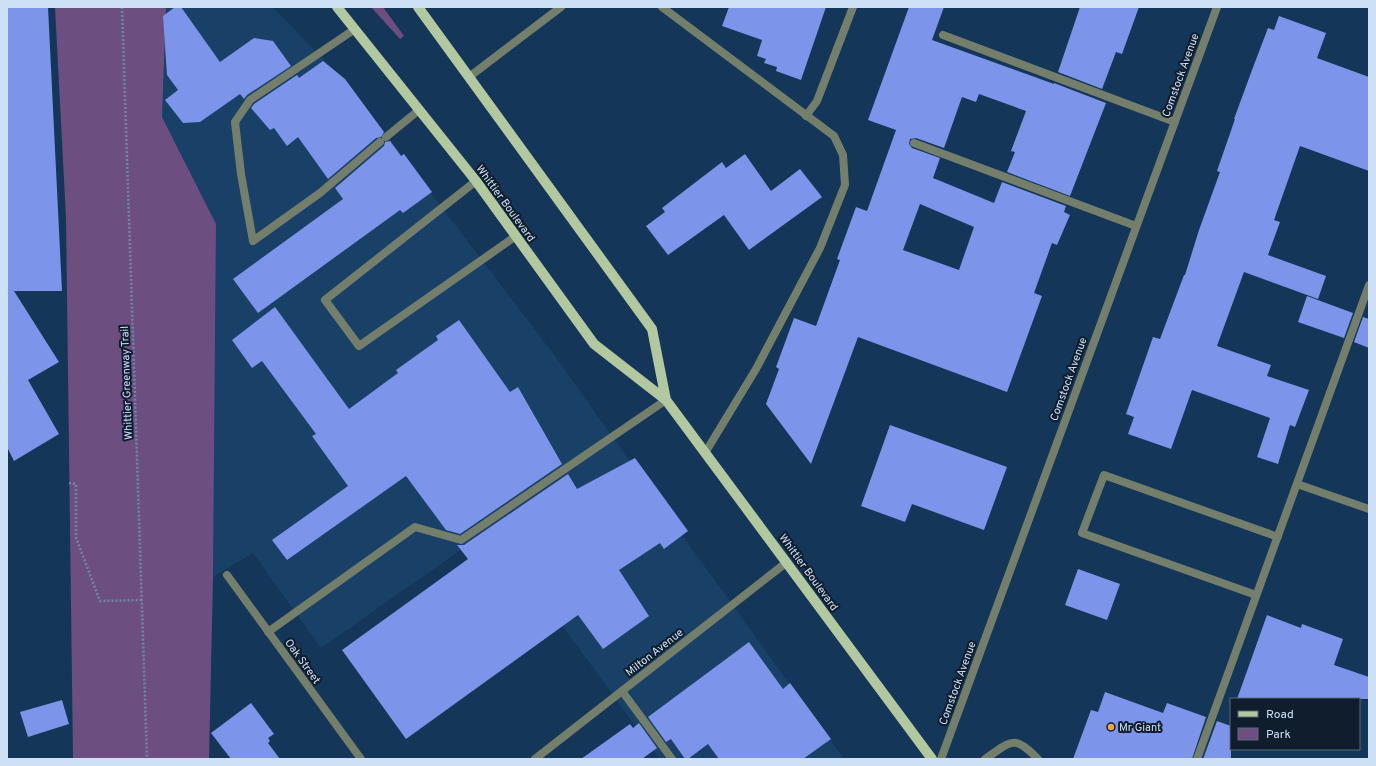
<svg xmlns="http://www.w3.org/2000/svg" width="1376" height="766" viewBox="0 0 1376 766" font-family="Overpass,sans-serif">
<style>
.built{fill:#194168}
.green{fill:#6c4f80}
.building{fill:#7c94e9;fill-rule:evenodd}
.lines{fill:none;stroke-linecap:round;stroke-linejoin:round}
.path{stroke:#6d88a4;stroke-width:2.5;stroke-dasharray:2 2;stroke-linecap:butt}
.service{stroke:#747f6b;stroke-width:8}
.minor{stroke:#747f6b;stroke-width:8}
.primary{stroke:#b2c89f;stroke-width:10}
.poi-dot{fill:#f1a640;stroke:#0f1d2d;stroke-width:1.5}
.labels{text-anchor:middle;stroke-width:4;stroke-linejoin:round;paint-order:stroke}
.street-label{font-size:11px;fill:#cde0f5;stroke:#0f1d2d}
.poi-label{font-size:11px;fill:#cde0f5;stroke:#0f1d2d;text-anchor:start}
</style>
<rect width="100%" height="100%" fill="#143658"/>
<path class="built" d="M 166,7 L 272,7 L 347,83 L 555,356 L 695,553 L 844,759 L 659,759 L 492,528 L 321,648 L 253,553 L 213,577 L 216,224 L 162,117 Z"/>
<path class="green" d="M 55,7 L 166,7 L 162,117 L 216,224 L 213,577 L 209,759 L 73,759 L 66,218 Z
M 371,7 L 383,7 L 404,36 L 400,39 Z"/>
<path class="building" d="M 7,7 L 48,7 L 62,291 L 14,291 L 59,362 L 28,380 L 59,434 L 14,461 L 7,447 Z
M 175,7 L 181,7 L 220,62 L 254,38 L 273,41 L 291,66 L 247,95 L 244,99 L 240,94 L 200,122 L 183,123 L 165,100 L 178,90 L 167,75 L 163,16 Z
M 729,7 L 826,7 L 801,80 L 776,71 L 777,67 L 764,63 L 766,59 L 757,56 L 762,40 L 722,26 Z
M 909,7 L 944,7 L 932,40 L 1054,84 L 1054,83 L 1106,103 L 1070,196 L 1007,172 L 1015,152 L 1011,151 L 1026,111 L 979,94 L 976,102 L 962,97 L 944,148 L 916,138 L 910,139 L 909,144 L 912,148 L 940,158 L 933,178 L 994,203 L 1002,182 L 1066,206 L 1064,212 L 1070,215 L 1057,245 L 1052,243 L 1034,293 L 1042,296 L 1007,392 L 858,337 L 811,464 L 766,404 L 779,369 L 776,367 L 794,318 L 816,326 L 840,260 L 837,259 L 856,207 L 867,211 L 896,130 L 868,120 ZM 920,204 L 974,227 L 959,270 L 903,250 Z
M 1080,7 L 1139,7 L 1122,54 L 1116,52 L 1102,89 L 1058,72 Z
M 1279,16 L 1326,33 L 1317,58 L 1369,77 L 1369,171 L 1300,146 L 1274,220 L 1280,222 L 1268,255 L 1326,276 L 1318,299 L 1244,272 L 1217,346 L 1271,365 L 1267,376 L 1309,390 L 1295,427 L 1290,425 L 1278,464 L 1257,457 L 1270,418 L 1206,395 L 1192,390 L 1171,449 L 1128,434 L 1134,417 L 1126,414 L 1153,337 L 1160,339 L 1184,275 L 1185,275 L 1199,230 L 1220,172 L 1217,171 L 1235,119 L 1234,119 L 1252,70 L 1268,28 L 1274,30 Z
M 323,61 L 345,79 L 384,132 L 381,137 L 376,138 L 328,179 L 298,137 L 287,146 L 274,128 L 270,130 L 251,108 L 254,104 L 297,75 L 299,78 Z
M 390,141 L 401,156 L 404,154 L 432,192 L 403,213 L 400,210 L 258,313 L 233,279 L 343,199 L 335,188 L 384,146 L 385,142 Z
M 745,154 L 771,191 L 800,169 L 822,197 L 749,250 L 724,215 L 668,255 L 646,226 L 665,212 L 662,208 L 722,162 L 726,168 Z
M 1307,296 L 1353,313 L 1344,338 L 1298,322 Z
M 275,307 L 349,409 L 398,373 L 396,370 L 438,340 L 436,336 L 459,320 L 510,392 L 518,387 L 562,464 L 460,534 L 446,530 L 406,476 L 287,560 L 272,540 L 348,486 L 312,436 L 316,434 L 262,361 L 252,368 L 232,340 Z
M 1363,317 L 1369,319 L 1369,348 L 1354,342 Z
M 890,425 L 1007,467 L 984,530 L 912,504 L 905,522 L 861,506 Z
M 635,458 L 688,531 L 664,549 L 660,543 L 619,570 L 649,616 L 603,649 L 578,615 L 406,739 L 342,650 L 468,559 L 457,545 L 464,545 L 568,474 L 577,489 Z
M 1078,569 L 1120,584 L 1107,620 L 1065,605 Z
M 1267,615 L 1301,628 L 1302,624 L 1343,639 L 1334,665 L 1369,677 L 1369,699 L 1237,699 Z
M 749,642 L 783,689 L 790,683 L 831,739 L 803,759 L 719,759 L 708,744 L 688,759 L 685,759 L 671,739 L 666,742 L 648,717 Z
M 1105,692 L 1163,713 L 1167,703 L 1206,717 L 1192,759 L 1073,759 L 1091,710 L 1098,712 Z
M 62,700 L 69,724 L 28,737 L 20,712 Z
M 251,703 L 274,734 L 268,738 L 270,741 L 268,743 L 280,759 L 231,759 L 211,733 Z
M 1217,721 L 1231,726 L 1231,759 L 1203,759 Z
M 639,723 L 657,748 L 642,759 L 581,759 L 630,724 L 633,728 Z"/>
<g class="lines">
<path class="path" d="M 122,7 L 147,759
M 69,483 L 76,484 L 76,538 L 100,601 L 142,600"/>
<path class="service" d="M 662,7 L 834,136 L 843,155 L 845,185 L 820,248 L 756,369 L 705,453
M 355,29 L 250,100 L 235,122 L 241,174 L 253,241 L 320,193 L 380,142
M 943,35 L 1175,122
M 469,77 L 561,7
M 806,116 L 817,101 L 853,7
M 386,137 L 419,110
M 914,143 L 1136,226
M 476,181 L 325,300 L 359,346 L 516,236
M 1297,484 L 1369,509
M 1256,595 L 1082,533 L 1104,475 L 1278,537
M 268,632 L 415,527 L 461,540 L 666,400
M 622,691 L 672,759
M 985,759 C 1012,741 1013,734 1038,759
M 1197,759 L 1369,285"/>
<path class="minor" d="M 227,575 L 361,759
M 535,759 L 787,562
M 941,759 L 1217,7"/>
<path class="primary" d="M 337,7 L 476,181 L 594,344 L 666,400 L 932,759
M 418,7 L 652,329 L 666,400"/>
</g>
<circle class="poi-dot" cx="1111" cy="727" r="4"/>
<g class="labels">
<g class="street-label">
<text transform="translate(1180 75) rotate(-70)" y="4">Comstock Avenue</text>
<text transform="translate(506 203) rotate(54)" y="4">Whittier Boulevard</text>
<text transform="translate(1068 379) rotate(-70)" y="4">Comstock Avenue</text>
<text transform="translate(126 383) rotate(-92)" y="4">Whittier Greenway Trail</text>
<text transform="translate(809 572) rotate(54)" y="4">Whittier Boulevard</text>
<text transform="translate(654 652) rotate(-38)" y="4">Milton Avenue</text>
<text transform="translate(303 661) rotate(54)" y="4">Oak Street</text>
<text transform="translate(957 683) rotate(-70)" y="4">Comstock Avenue</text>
</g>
<g class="poi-label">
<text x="1119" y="731">Mr Giant</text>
</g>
</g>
<rect width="1376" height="766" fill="none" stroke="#cde0f5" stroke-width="16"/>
<rect x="1230" y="698" width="130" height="52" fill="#0f1d2d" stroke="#5b6b7d"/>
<rect x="1238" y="711" width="20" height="6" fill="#b2c89f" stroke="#5b6b7d"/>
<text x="1266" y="718" font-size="12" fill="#cde0f5">Road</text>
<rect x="1238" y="728" width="20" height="12" fill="#6c4f80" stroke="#5b6b7d"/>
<text x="1266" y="738" font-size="12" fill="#cde0f5">Park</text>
</svg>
